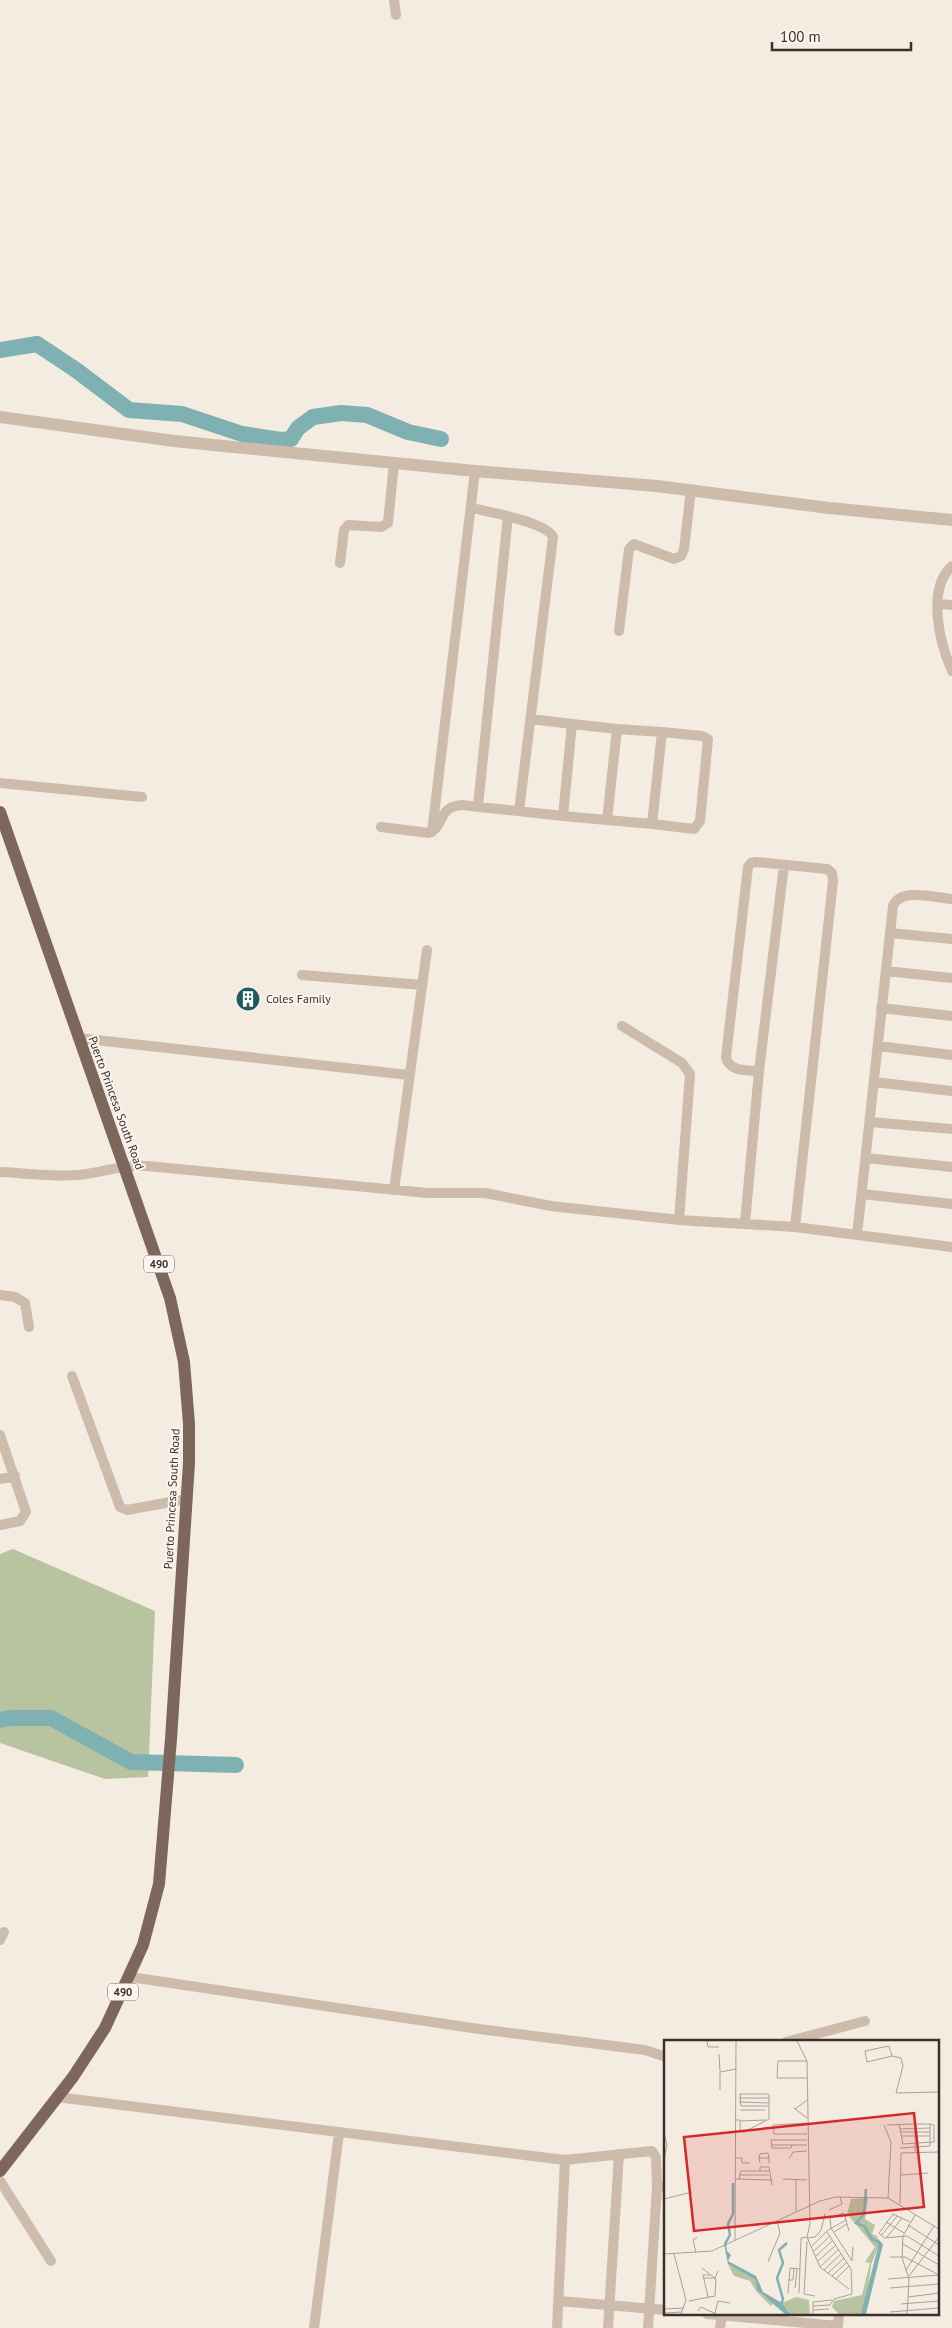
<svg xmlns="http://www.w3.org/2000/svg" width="952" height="2328" viewBox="0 0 952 2328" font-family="'PT Sans',sans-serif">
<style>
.green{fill:#b8c4a0}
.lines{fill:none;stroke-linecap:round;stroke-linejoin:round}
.river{stroke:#7fb0b2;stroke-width:16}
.minor{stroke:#cdbbac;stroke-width:10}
.tertiary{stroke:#cdbbac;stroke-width:12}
.primary{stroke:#7d675c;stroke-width:12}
.labels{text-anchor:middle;stroke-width:4;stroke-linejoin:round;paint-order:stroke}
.shield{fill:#fbf5ee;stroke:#756b66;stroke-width:1}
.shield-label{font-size:11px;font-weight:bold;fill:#3b302b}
.poi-label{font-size:12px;fill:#3b302b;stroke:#fbf5ee;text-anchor:start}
.street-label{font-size:12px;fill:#3b302b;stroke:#fbf5ee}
.inset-river{fill:none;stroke:#7fb0b2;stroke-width:2.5}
.inset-road{fill:none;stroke:#aaa098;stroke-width:1}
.view{fill:#d62828;fill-opacity:0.15;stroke:#d62828;stroke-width:2.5}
.inset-edge{fill:none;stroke:#3b302b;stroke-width:2.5}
</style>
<rect width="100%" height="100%" fill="#f4ebe1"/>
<path class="green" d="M 13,1549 L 155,1611 L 148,1777 L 105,1779 L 0,1743 L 0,1554 Z"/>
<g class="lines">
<path class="river" d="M 0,350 L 37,344 L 76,370 L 129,410 L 182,414 L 242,434 L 281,440 L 291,439 L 298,428 L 313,417 L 341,413 L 367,415 L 408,432 L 441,439
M 0,1720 L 10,1718 L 51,1718 L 131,1762 L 236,1765"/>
<path class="minor" d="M 394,0 L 396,15
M 472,508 C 489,512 546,522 553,537 L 519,811
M 340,563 L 344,530 L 348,525 L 381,527 L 388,523 L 394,463
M 952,566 C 926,589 940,644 952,671
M 938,604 L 952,605
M 619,631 L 629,549 L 634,544 L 674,559 L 681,556 L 684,549 L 691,490
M 0,783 L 142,797
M 478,806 L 508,516
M 563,816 L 607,820 L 617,729 L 572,724
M 607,820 L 652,824 L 662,732 L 617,729
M 652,824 L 694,829 L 700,821 L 708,739 L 702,736 L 662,732
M 381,827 L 429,833 C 446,825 437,807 462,805 L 563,816 L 572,724 L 531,719
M 432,832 L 475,471
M 890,933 L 952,939
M 886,971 L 952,978
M 302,975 L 422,985
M 881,1008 L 952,1016
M 622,1026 L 682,1063 L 690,1074 L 679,1220
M 78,1038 L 409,1075
M 878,1046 L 952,1055
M 759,1071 C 747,1070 729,1072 726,1057 L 748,867 L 751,863 L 756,862 L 827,869 L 832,873 L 833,881 L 795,1227
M 874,1082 L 952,1091
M 870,1122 L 952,1129
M 866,1158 L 952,1167
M 0,1172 C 26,1173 52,1177 78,1175 C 102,1173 123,1164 147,1166 L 428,1193 L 485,1193 L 551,1206 L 679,1220 L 795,1227 L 952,1247
M 394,1190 L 427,950
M 862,1194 L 952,1204
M 745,1223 L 759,1071 L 784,865
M 857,1235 L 893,906 C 901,887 935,898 952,899
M 0,1295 L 15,1297 L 25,1303 L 29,1327
M 72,1376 L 120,1507 L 127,1510 L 187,1499
M 0,1435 L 26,1512 L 20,1521 L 0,1525
M 0,1479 L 15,1476
M 0,1940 L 4,1932
M 130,1977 L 479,2029 L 645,2050 L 666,2057
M 786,2042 L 865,2021
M 57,2097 L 565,2160 L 557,2328
M 565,2160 L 652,2151 L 656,2157 L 657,2187
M 0,2181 L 51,2261
M 559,2301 L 666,2310
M 707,2314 L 838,2326 L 839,2314
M 314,2328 L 339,2133
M 608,2328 L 619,2154
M 648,2328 L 657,2187 L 666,2186
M 720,2328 L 722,2314"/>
<path class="tertiary" d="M 0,417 L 174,441 L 475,471 L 657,486 L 829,508 L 952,520"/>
<path class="primary" d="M 0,812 L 170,1298 L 184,1362 L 189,1424 L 189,1463 L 171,1739 L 159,1884 L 143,1945 L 105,2028 L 73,2077 L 0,2171"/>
</g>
<defs>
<symbol id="building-disc" viewBox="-11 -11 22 22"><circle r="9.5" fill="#1f5a5e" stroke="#fbf5ee"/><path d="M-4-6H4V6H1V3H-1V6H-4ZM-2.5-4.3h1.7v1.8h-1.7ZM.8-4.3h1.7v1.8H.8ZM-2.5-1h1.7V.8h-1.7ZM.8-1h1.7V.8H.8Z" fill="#fff"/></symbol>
</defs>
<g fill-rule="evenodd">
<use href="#building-disc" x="234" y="985" width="28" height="28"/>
</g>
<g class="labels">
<g class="shield">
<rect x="144" y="1255.5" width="30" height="17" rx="4"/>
<rect x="108" y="1983.5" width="30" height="17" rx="4"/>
</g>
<g class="shield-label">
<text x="159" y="1268">490</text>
<text x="123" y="1996">490</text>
</g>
<g class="poi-label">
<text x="266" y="1003">Coles Family</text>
</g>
<g class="street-label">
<text transform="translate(116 1103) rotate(70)" y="4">Puerto Princesa South Road</text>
<text transform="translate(172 1499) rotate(-87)" y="4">Puerto Princesa South Road</text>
</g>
</g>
<g transform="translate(664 2040)">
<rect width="275" height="275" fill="#f4ebe1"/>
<path d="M 204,158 L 201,179 L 211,185 L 208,194 L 213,196 L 214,207 L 207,225 L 203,258 L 197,274 L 175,274 L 168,267 L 170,261 L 198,255 L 206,223 L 201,222 L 211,207 L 183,174 L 187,159 ZM 64,224 L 93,240 L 93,250 L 109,264 L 107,266 L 92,251 L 86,241 L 70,236 ZM 132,257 L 145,260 L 146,274 L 126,274 L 118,263 Z" fill="#b8c4a0"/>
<path d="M 213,198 L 219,204 L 202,274 L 197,274 L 214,207 ZM 62,203 L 63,211 L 67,215 L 64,221 L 92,236 L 99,252 L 118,263 L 126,274 L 121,274 L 93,250 L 92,240 L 64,224 L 60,204 Z" fill="#7fb0b2"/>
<path class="inset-river" d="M 202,149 L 200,174 L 192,183 L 200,186 L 208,199 L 216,203M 61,204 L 66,195 L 64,184 L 69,174 L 69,143M 117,265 L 119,259 L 113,238 L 119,223 L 115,210 L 123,203"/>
<path class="inset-road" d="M 43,1 L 44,7 L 55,7M 133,1 L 143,21 L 146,184 L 143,197 L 137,198 L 135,253M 55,14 L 56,31M 228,16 L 203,22 L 201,11 L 225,6 L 228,16 L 237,18 L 239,26 L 232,53 L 275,52M 143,21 L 114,21 L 113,38 L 143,38M 56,50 L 56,32 L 72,29M 75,58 L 105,58M 75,62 L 105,63M 130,68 L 143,78M 131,69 L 143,60M 76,70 L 101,70M 71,80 L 76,80 L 76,91 L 80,92 L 105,79 L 105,55 L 104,54 L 76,54 L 77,66 L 105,66M 76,81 L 102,80M 235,84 L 239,104 L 270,102 L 270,85 L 266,84M 220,85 L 227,102 L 224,158M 223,85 L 251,84 L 251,112M 236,89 L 266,88M 236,92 L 266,92M 0,93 L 3,105 L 0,119M 143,94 L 110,94 L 109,85 L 143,83M 237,96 L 266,96M 107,105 L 143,105M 128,105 L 127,108 L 108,108 L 107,100 L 143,100M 236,108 L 266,106 L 266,84 L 251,84M 71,118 L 78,118 L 78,123 L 86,123M 95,118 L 96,114 L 104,113 L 105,118M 125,119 L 129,112 L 143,111M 96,123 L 95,118 L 105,118 L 105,123M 96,131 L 96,127 L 105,127 L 108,145M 76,135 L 105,135M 237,135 L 264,133M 72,139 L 108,140M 75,139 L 77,131 L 105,131M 119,139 L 143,140M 0,159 L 28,152M 236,164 L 237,113 L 275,112M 165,170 L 178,164 L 176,157M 132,171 L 132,140M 222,182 L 240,193M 246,182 L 229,174 L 215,193 L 220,198 L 243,196 L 275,216M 244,185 L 275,205M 185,191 L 180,173 L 166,178 L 167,188 L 188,221 L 189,207M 170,192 L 183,184M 217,196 L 233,176M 143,197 L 156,227 L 185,249M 223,197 L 238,178M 143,198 L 151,197 L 157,190 L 161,174M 71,200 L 72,1M 143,201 L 140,254 L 151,256M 239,204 L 275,225M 147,207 L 164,190 L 182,180M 149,212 L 166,196M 32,213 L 29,200 L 33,197M 0,214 L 48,211 L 156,161 L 172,157 L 224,158 L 275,189M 10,214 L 22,260 L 17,274M 151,217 L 169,200M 226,217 L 241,217 L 275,235M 104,222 L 116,193 L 113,181M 153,222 L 172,205M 156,227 L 175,209M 160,230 L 177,214M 242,230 L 270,186M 164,233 L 180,218M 168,236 L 183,222M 245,236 L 275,197M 39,238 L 51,238 L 54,231M 172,239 L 185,226M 224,239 L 275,235M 125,240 L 129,240 L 130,228M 131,248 L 133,229M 226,248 L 275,244M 124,253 L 126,228 L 136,229M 44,257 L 39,235 L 46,235M 244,257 L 275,253M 25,261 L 51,256 L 52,239 L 38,228M 237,264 L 275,261M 149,266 L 166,265 L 170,259 L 188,254 L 187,229 L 163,192M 0,269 L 20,268M 149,270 L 165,269M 34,271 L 37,267 L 52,274M 226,272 L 275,268M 1,273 L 18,272M 51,273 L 54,261 L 66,263M 149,274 L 149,262 L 168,260M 243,274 L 245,239 L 238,218 L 239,196 L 251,175"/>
<path class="view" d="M 250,73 L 260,167 L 30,191 L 20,97 Z"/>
<rect width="275" height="275" class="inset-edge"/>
</g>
<path d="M772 42v8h139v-8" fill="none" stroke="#3b302b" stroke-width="2.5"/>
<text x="780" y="42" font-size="15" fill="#3b302b" stroke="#fbf5ee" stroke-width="4" paint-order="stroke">100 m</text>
</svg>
